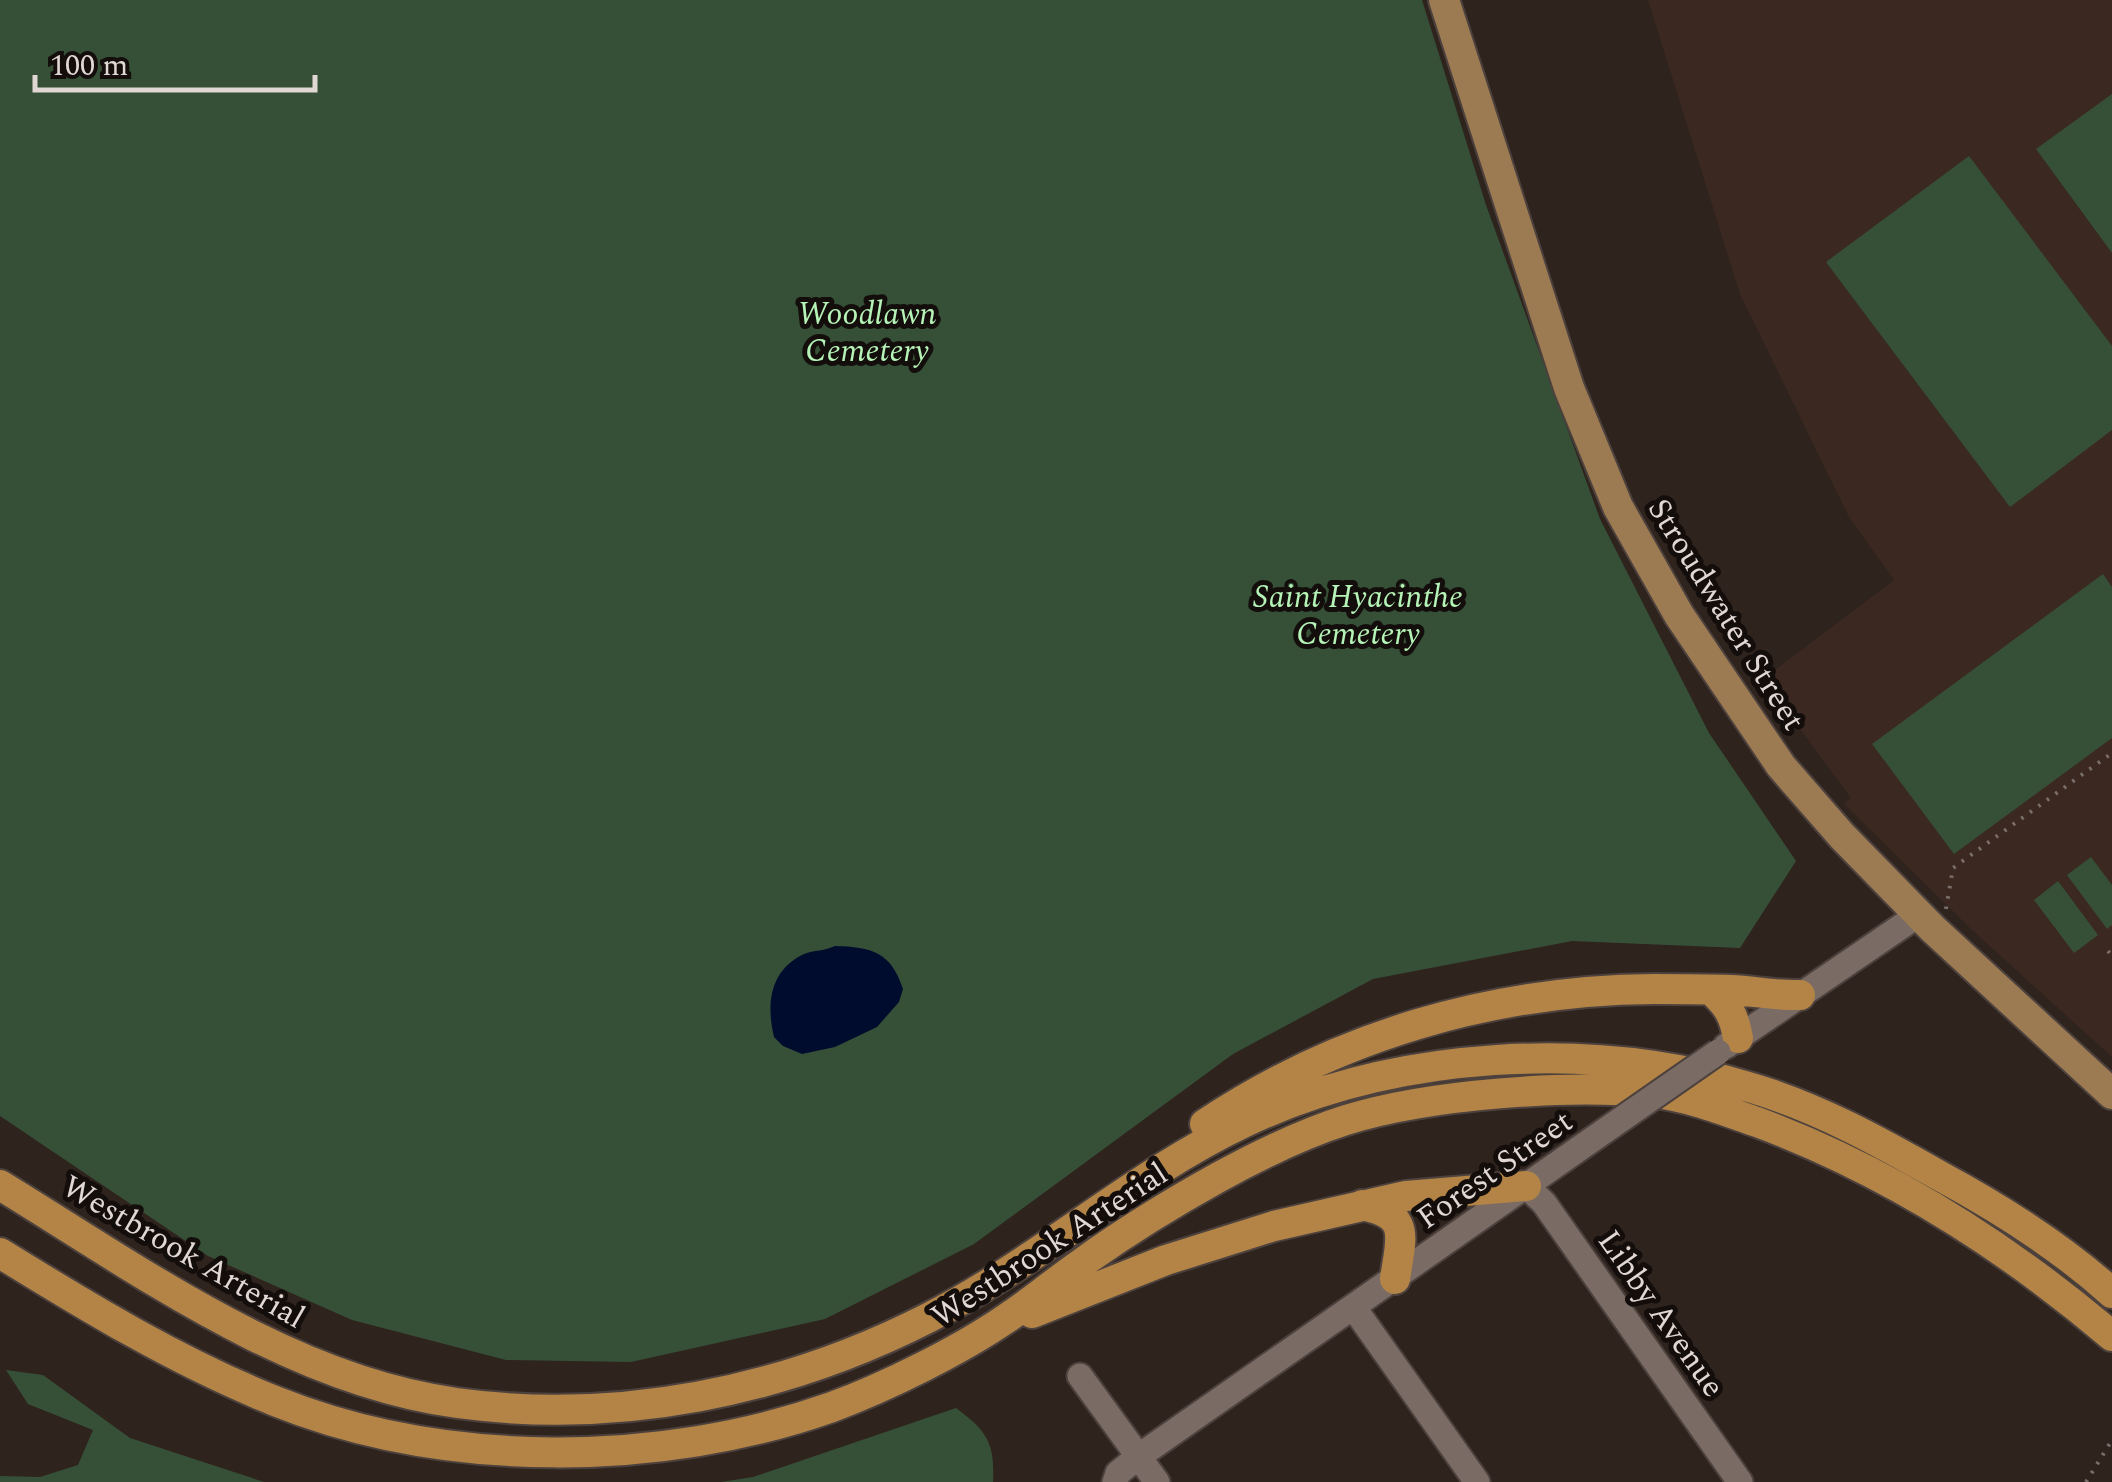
<svg xmlns="http://www.w3.org/2000/svg" width="2112" height="1482" viewBox="0 0 2112 1482" font-family="Spectral,serif">
<style>
.built{fill:#3b2821}
.green{fill:#365037}
.water{fill:#000c2d}
.lines{fill:none;stroke-linecap:round;stroke-linejoin:round}
.minor-casing{stroke:#4c413d;stroke-width:29}
.major-casing{stroke:#4c413d;stroke-width:34}
.highway-casing{stroke:#4c413d;stroke-width:34}
.path{stroke:#796e6a;stroke-width:4;stroke-dasharray:2.5 8;stroke-linecap:butt}
.minor{stroke:#7a6b65;stroke-width:25}
.major{stroke:#9c7a52;stroke-width:30}
.highway{stroke:#b38446;stroke-width:30}
.minor-bridge-casing{stroke:#4c413d;stroke-width:29;stroke-linecap:butt}
.minor-bridge{stroke:#7a6b65;stroke-width:25}
.labels{text-anchor:middle;stroke-width:10;stroke-linejoin:round;paint-order:stroke}
.park-label{font-size:32px;font-style:italic;fill:#b5f3b7;stroke:#130e0b}
.street-label{font-size:32px;fill:#e1d8d5;stroke:#130e0b}
</style>
<rect width="100%" height="100%" fill="#2f231e"/>
<path class="built" d="M 1648,0 L 2112,0 L 2112,1057 L 1971,929 L 1844,804 L 1851,798 L 1763,679 L 1894,580 L 1849,517 L 1740,294 Z"/>
<path class="green" d="M 0,0 L 1422,0 L 1486,205 L 1600,519 L 1709,733 L 1796,861 L 1740,948 L 1572,941 L 1373,979 L 1233,1054 L 974,1244 L 825,1319 L 631,1362 L 506,1360 L 352,1320 L 208,1256 L 0,1116 Z
M 2112,94 L 2112,253 L 2036,149 Z
M 1969,156 L 2112,346 L 2112,430 L 2010,507 L 1826,262 Z
M 2103,574 L 2112,587 L 2112,738 L 1954,854 L 1872,744 Z
M 2091,857 L 2112,885 L 2112,925 L 2107,929 L 2067,875 Z
M 2058,881 L 2098,935 L 2074,953 L 2034,900 Z
M 6,1370 L 43,1375 L 130,1438 L 264,1482 L 0,1482 L 0,1476 L 40,1477 L 78,1465 L 93,1430 L 28,1404 Z
M 956,1408 C 987,1431 995,1443 993,1482 L 721,1482 L 753,1477 Z"/>
<path class="water" d="M 835,946 C 872,947 891,952 903,989 L 899,1002 L 877,1027 L 835,1047 L 802,1054 L 783,1046 L 774,1037 C 766,1003 770,970 804,954 C 814,950 825,951 835,946 Z"/>
<g class="lines">
<defs>
<path id="minor" d="M 1726,1046 L 1918,915
M 1526,1186 L 1544,1203 L 1740,1482
M 1354,1308 L 1477,1482
M 1080,1376 L 1157,1482
M 1115,1482 L 1118,1473 L 1138,1457 L 1580,1148"/>
<path id="major" d="M 1444,0 L 1569,388 L 1618,507 L 1679,615 L 1781,766 L 1842,836 L 1932,928 L 2112,1094"/>
<path id="highway" d="M 1711,990 C 1728,1005 1734,1015 1738,1038
M 1205,1124 C 1338,1035 1495,990 1654,989 C 1680,989 1706,989 1731,990 C 1754,991 1776,996 1800,995
M 0,1185 C 139,1270 291,1381 457,1403 C 618,1425 783,1392 928,1318 C 1037,1263 1132,1176 1243,1123 C 1394,1051 1592,1039 1752,1088 C 1819,1108 1880,1142 1940,1176 C 2001,1209 2061,1247 2112,1293
M 1362,1205 C 1412,1215 1401,1237 1395,1279
M 0,1253 C 89,1308 178,1362 275,1401 C 444,1469 661,1468 832,1407 C 886,1387 959,1351 1007,1318 C 1033,1301 1056,1281 1082,1263 C 1125,1232 1172,1203 1219,1177 C 1259,1155 1302,1134 1346,1120 C 1430,1094 1569,1084 1656,1093 C 1690,1097 1725,1111 1757,1122 C 1888,1171 2006,1246 2112,1336
M 1032,1313 L 1166,1260 L 1274,1226 L 1406,1196 L 1526,1186"/>
</defs>
<use href="#minor" class="minor-casing"/>
<use href="#major" class="major-casing"/>
<use href="#highway" class="highway-casing"/>
<path class="path" d="M 1946,909 L 1953,868 L 2112,753
M 2108,951 L 2112,956
M 2086,1482 L 2112,1440"/>
<use href="#minor" class="minor"/>
<use href="#major" class="major"/>
<use href="#highway" class="highway"/>
<defs>
<path id="minor-bridge" d="M 1580,1148 L 1718,1052"/>
</defs>
<use href="#minor-bridge" class="minor-bridge-casing"/>
<use href="#minor-bridge" class="minor-bridge"/>
</g>
<g class="labels">
<g class="park-label">
<text x="867" y="324">Woodlawn<tspan x="867" dy="37">Cemetery</tspan></text>
<text x="1358" y="607">Saint Hyacinthe<tspan x="1358" dy="37">Cemetery</tspan></text>
</g>
<g class="street-label">
<text transform="translate(1727 614) rotate(58)" y="11">Stroudwater Street</text>
<text transform="translate(1494 1169) rotate(-35)" y="11">Forest Street</text>
<text transform="translate(1049 1244) rotate(-33)" y="11">Westbrook Arterial</text>
<text transform="translate(184 1251) rotate(30)" y="11">Westbrook Arterial</text>
<text transform="translate(1662 1313) rotate(55)" y="11">Libby Avenue</text>
</g>
</g>
<path d="M35 75v15h280v-15" fill="none" stroke="#e1d8d5" stroke-width="5"/>
<text x="50" y="75" font-size="30" fill="#e1d8d5" stroke="#130e0b" stroke-width="8" paint-order="stroke">100 m</text>
</svg>
